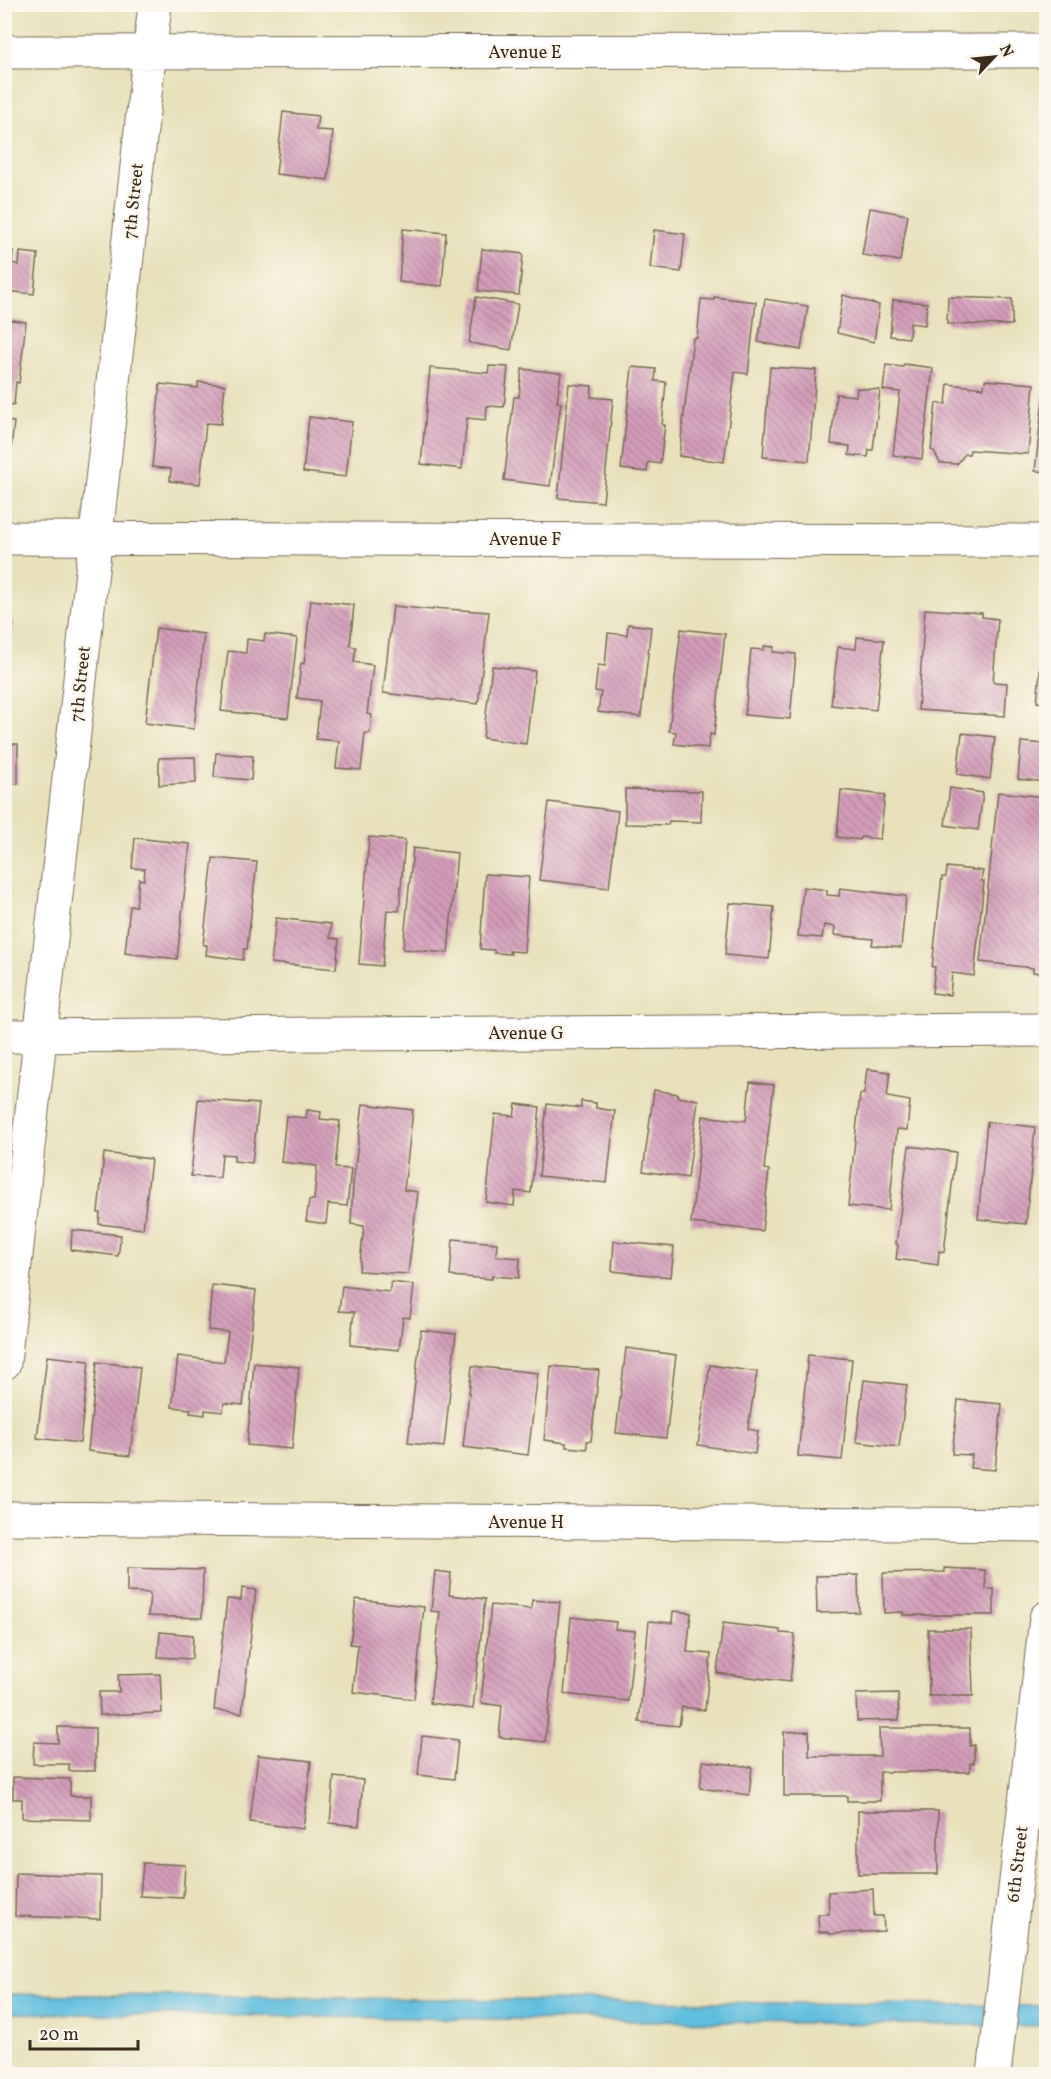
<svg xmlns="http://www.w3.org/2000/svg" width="1051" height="2079" viewBox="0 0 1051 2079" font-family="Vollkorn,serif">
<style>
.built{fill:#f5cfdb}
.water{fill:#60bede;stroke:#4e747e;stroke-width:1.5}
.building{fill:url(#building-back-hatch)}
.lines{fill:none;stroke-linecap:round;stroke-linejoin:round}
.street-casing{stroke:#786a55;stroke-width:35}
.street{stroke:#fff;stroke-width:33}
.labels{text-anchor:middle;stroke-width:4.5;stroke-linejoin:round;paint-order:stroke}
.street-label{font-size:18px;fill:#3b2a1e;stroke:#fbf7ec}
</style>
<defs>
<pattern id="building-back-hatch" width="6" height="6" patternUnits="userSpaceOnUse" patternTransform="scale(1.5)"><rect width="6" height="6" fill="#d39db9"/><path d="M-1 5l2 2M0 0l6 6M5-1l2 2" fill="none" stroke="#ac8096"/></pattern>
</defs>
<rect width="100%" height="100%" fill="#fbf7ec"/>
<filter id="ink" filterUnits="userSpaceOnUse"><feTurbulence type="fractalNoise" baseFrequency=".0167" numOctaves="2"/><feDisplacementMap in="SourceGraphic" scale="12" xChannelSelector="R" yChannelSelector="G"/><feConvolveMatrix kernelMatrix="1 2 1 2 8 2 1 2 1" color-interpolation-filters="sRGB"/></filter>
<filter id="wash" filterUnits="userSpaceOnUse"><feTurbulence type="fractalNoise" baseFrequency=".008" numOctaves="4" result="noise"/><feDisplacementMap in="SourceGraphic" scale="24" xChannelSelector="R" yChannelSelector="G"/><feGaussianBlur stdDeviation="1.35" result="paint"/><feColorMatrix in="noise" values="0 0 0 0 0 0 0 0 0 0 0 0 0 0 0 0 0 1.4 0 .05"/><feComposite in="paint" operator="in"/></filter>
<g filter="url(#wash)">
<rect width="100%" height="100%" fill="#e8e1bc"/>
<path class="built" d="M 5,2067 L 130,2069 L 129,2074 L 5,2074 Z"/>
<path class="water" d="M 5,1994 L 1046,2006 L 1046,2026 L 5,2013 Z"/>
<g id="blocks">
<path class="building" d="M 283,112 L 318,116 L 316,130 L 333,131 L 328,180 L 276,174 Z
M 870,208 L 908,215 L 900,261 L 862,255 Z
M 403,229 L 446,233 L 442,286 L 399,282 Z
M 654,230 L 685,234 L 681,272 L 650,268 Z
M 482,249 L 523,254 L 519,295 L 478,291 Z
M 5,250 L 13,251 L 12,263 L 19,265 L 20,252 L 38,254 L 34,294 L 5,291 Z
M 843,295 L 879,305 L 874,342 L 837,333 Z
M 476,297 L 518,304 L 511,350 L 469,343 Z
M 714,297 L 756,302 L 748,374 L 735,372 L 724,462 L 679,456 L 693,338 L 697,338 L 701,299 L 714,300 Z
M 948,297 L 1012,299 L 1012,325 L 947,324 Z
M 765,299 L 808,306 L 801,350 L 758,342 Z
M 893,300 L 927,303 L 925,325 L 910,323 L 909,338 L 890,336 Z
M 4,319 L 26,322 L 19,383 L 16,382 L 14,405 L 7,404 L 6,417 L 4,417 Z
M 904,364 L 933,368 L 922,459 L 893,455 L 900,392 L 883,390 L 886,365 L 903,367 Z
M 489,366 L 508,367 L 504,407 L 487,406 L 486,420 L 467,418 L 462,469 L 421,464 L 430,368 L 488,373 Z
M 632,367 L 656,369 L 655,381 L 666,382 L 662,425 L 665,425 L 660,464 L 648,462 L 647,472 L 621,469 Z
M 770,367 L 816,370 L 809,461 L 763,457 Z
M 522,369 L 561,373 L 557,402 L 561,403 L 550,486 L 504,480 L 514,397 L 519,397 Z
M 985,380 L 1034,384 L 1028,454 L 970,450 L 969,454 L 965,454 L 957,464 L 940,463 L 934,451 L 931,450 L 936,403 L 946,404 L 948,384 L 984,388 Z
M 198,382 L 225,385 L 221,424 L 206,423 L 200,484 L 170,481 L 171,469 L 152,467 L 160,384 L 198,388 Z
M 569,384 L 592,386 L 591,397 L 613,399 L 603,502 L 558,498 Z
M 857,388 L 880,390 L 873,450 L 869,450 L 868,457 L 849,455 L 850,446 L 831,444 L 836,394 L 856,396 Z
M 1044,391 L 1046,391 L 1046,472 L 1035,471 Z
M 309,417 L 352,422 L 346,477 L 303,472 Z
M 4,421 L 14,422 L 9,467 L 4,466 Z
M 311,600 L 354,605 L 350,646 L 356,647 L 354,662 L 373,665 L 367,714 L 372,715 L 370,733 L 365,733 L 361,770 L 336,768 L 339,741 L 316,739 L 320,701 L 297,698 L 301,663 L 304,664 Z
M 393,606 L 433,610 L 433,608 L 489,612 L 478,704 L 383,693 Z
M 925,609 L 982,613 L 982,617 L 998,619 L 993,682 L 1007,683 L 1005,716 L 918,710 Z
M 4,621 L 13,622 L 10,645 L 4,644 Z
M 628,624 L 651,627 L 641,717 L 598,712 L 601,692 L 595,691 L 598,665 L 605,666 L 608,633 L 627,635 Z
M 156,628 L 204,634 L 194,729 L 145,723 Z
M 681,629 L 725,634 L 714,735 L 710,734 L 708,748 L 674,744 L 676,732 L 669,731 Z
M 265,634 L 297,638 L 288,718 L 221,711 L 228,651 L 246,653 L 247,639 L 264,641 Z
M 1044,634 L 1046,634 L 1046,703 L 1037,702 Z
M 857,637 L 884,640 L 876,710 L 831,705 L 838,647 L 856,649 Z
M 764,646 L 774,647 L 773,652 L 796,654 L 790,719 L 745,715 L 751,649 L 764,650 Z
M 492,666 L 535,671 L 526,744 L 483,738 Z
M 962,733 L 995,737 L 990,779 L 957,774 Z
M 1021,742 L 1046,744 L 1046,782 L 1018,779 Z
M 4,744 L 18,744 L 18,784 L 4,783 Z
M 216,753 L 253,756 L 251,780 L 214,777 Z
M 195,757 L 196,783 L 159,785 L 159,758 Z
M 950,788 L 983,793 L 978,830 L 945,825 Z
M 625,789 L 702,791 L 701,822 L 669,821 L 668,825 L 625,824 Z
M 841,790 L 885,795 L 880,839 L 861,837 L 860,840 L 837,837 Z
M 998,792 L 1046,797 L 1046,974 L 1033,972 L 1033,968 L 980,962 Z
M 549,802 L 618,811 L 609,888 L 539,880 Z
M 369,837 L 405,840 L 399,911 L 387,910 L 382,966 L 359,964 Z
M 135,838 L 190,844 L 177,959 L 125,953 L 130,906 L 136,906 L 139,879 L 144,880 L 145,869 L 132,868 Z
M 413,848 L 457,853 L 448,953 L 403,949 Z
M 213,858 L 257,862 L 247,949 L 244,949 L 243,960 L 206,955 L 207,945 L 203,945 Z
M 947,867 L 983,871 L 981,881 L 984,881 L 974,976 L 952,973 L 950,995 L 932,993 L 935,967 L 932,967 L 942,877 L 946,877 Z
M 485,874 L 529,877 L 524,952 L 509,951 L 511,954 L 494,953 L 494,950 L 480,949 Z
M 803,887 L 827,890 L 827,895 L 839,896 L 840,888 L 906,896 L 901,948 L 872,945 L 873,939 L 834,935 L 835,927 L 824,925 L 822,938 L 798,936 Z
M 730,903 L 774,907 L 769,959 L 725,955 Z
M 276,918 L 331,924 L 330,938 L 339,939 L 336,969 L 271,963 Z
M 867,1069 L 890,1072 L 887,1097 L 910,1101 L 907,1130 L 897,1129 L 889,1210 L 848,1206 L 860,1094 L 864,1094 Z
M 750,1082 L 774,1085 L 764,1169 L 769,1170 L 762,1231 L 691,1223 L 703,1116 L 746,1121 Z
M 654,1090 L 678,1094 L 677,1097 L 698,1100 L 688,1178 L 643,1171 Z
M 198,1099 L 259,1104 L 252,1163 L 234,1161 L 234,1155 L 222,1154 L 220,1178 L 191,1176 Z
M 581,1101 L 596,1103 L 596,1108 L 615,1111 L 607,1183 L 539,1176 L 547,1104 L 581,1108 Z
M 363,1104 L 413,1110 L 404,1190 L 418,1192 L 408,1274 L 359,1271 L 364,1226 L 351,1224 L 353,1183 Z
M 516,1104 L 540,1107 L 531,1193 L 515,1191 L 514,1206 L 486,1202 L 495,1114 L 514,1116 Z
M 307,1110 L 321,1112 L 320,1119 L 340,1121 L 335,1168 L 351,1169 L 347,1206 L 328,1204 L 326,1224 L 306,1221 L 309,1200 L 314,1200 L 317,1166 L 281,1162 L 286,1116 L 306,1118 Z
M 987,1122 L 1035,1127 L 1026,1224 L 978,1219 Z
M 909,1146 L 956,1152 L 944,1252 L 939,1251 L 938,1265 L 896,1259 L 898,1245 L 896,1244 Z
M 104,1153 L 151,1159 L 143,1229 L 99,1224 L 100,1213 L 98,1213 Z
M 72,1230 L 121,1235 L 118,1256 L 71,1250 Z
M 453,1239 L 497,1243 L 496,1256 L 520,1258 L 519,1278 L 492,1276 L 492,1279 L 450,1276 Z
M 614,1241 L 674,1247 L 671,1277 L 612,1271 Z
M 391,1282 L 414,1285 L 410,1318 L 403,1317 L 399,1350 L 350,1345 L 354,1312 L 339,1311 L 342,1286 L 389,1292 Z
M 212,1285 L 256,1290 L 243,1405 L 224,1403 L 223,1412 L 205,1410 L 205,1415 L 190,1413 L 191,1409 L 172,1407 L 178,1356 L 224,1362 L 228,1332 L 208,1330 Z
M 421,1330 L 456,1334 L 444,1447 L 408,1443 Z
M 626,1348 L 676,1355 L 666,1438 L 616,1433 Z
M 808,1355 L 852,1359 L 842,1460 L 798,1456 Z
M 47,1356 L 89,1361 L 80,1443 L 37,1438 Z
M 97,1362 L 140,1367 L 130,1456 L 88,1451 Z
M 254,1363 L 299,1367 L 292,1449 L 247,1445 Z
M 710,1365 L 757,1372 L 748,1429 L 758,1431 L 755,1454 L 698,1445 Z
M 472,1366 L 538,1373 L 528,1455 L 463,1447 Z
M 551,1366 L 599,1370 L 591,1441 L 587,1441 L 587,1449 L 566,1447 L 566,1443 L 544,1440 Z
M 864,1380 L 907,1385 L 899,1447 L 856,1442 Z
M 958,1400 L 1002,1404 L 995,1470 L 970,1468 L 972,1455 L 952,1454 Z
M 127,1568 L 203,1570 L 202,1618 L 148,1616 L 150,1593 L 127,1592 Z
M 944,1568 L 985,1570 L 986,1589 L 994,1589 L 994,1615 L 903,1615 L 903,1612 L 884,1613 L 883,1573 L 945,1572 Z
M 435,1571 L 451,1573 L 449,1595 L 485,1599 L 473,1709 L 430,1703 L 440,1612 L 431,1611 Z
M 858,1575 L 859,1612 L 817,1613 L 816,1576 Z
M 242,1588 L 256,1590 L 242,1713 L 214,1710 L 227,1599 L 241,1600 Z
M 356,1599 L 424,1607 L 414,1699 L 353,1692 L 358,1645 L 350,1644 Z
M 532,1600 L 560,1602 L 545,1742 L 499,1737 L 502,1706 L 481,1703 L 491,1605 L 531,1609 Z
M 673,1611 L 691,1613 L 687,1652 L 711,1654 L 705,1710 L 682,1707 L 679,1726 L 639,1722 L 649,1621 L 672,1623 Z
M 571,1617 L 616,1622 L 615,1629 L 635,1631 L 628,1701 L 564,1694 Z
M 723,1623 L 780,1630 L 780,1633 L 795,1634 L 790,1682 L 717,1673 Z
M 928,1629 L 971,1629 L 973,1696 L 929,1696 Z
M 160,1632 L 193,1635 L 192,1659 L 158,1657 Z
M 160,1674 L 162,1713 L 100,1715 L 99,1692 L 119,1692 L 118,1675 Z
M 898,1693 L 899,1720 L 857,1721 L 856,1694 Z
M 58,1727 L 95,1728 L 95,1771 L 69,1771 L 69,1764 L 33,1764 L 34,1742 L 58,1743 Z
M 879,1728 L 970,1728 L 970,1746 L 974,1745 L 974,1763 L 970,1763 L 970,1772 L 880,1772 L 880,1801 L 847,1801 L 847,1796 L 784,1796 L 784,1732 L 809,1731 L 809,1756 L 880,1756 Z
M 422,1736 L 458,1740 L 454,1779 L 418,1775 Z
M 258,1755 L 311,1761 L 303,1829 L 250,1822 Z
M 703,1761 L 752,1767 L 749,1795 L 700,1788 Z
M 13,1777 L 70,1779 L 70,1796 L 91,1796 L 91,1820 L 22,1818 L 22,1799 L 13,1799 Z
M 334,1777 L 363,1780 L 359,1826 L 330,1823 Z
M 858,1811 L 938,1811 L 938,1874 L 858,1874 Z
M 143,1863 L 185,1865 L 183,1898 L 140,1896 Z
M 16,1873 L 101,1876 L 100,1919 L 15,1916 Z
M 873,1889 L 874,1916 L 883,1916 L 884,1931 L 830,1934 L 829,1932 L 819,1932 L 818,1914 L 829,1914 L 828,1892 Z"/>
</g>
</g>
<g filter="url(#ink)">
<use href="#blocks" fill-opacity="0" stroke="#786a55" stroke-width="1.5"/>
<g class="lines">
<defs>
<path id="street" d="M 4,52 L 1046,51
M 4,538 L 1046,541
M 4,1036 L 1046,1030
M 4,1363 L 155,4
M 4,1518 L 1046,1525
M 994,2074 L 1046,1618"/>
</defs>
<use href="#street" class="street-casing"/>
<use href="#street" class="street"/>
</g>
</g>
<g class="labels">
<g class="street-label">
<text x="525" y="58">Avenue E</text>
<text transform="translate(133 201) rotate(-84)" y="6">7th Street</text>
<text x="525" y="545">Avenue F</text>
<text transform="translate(80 684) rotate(-84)" y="6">7th Street</text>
<text x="526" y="1039">Avenue G</text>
<text x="526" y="1528">Avenue H</text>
<text transform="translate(1017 1864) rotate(-83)" y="6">6th Street</text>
</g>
</g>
<rect width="1051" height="2079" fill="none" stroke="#fbf7ec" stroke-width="24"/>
<g transform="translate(994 57) rotate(64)" stroke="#fbf7ec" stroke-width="4.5" paint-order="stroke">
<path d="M0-4.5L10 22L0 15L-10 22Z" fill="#3b2a1e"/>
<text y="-9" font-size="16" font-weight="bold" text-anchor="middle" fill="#3b2a1e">N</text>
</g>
<path d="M30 2040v9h108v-9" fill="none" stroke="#3b2a1e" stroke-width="3"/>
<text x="39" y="2040" font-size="18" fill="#3b2a1e" stroke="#fbf7ec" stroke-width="4.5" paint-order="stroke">20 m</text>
</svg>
